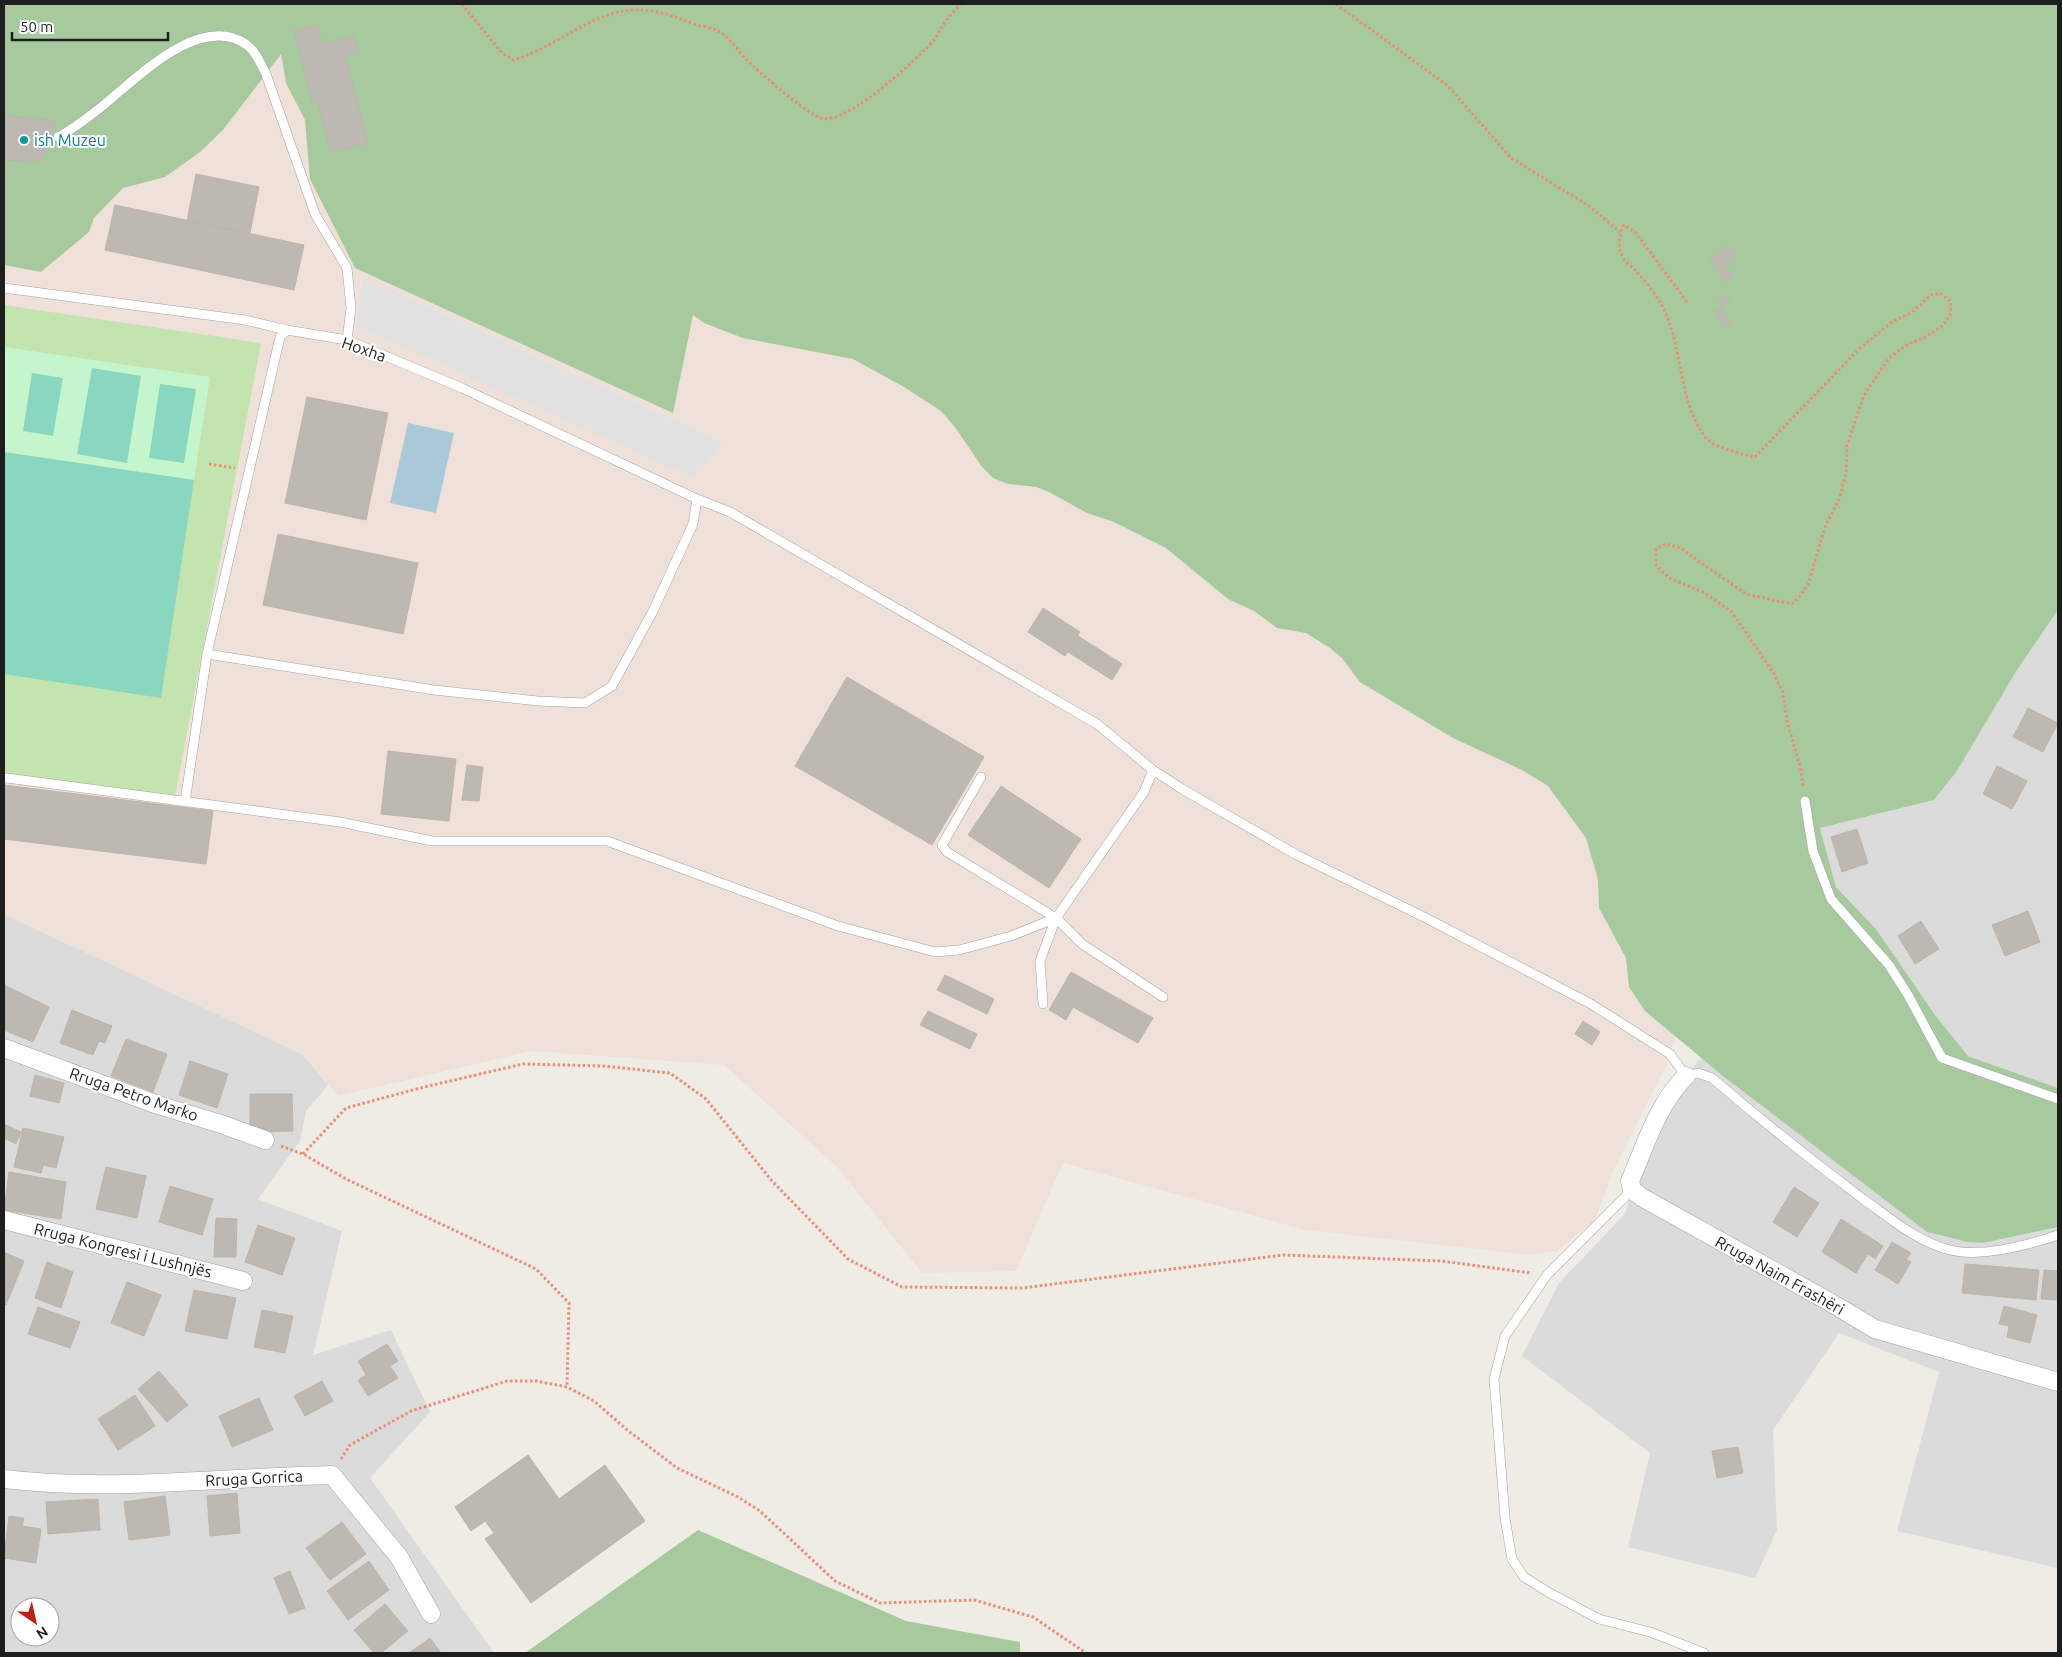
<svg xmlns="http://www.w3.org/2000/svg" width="2062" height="1657" viewBox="0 0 2062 1657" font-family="Ubuntu,sans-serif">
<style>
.residential{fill:#dcdbdb;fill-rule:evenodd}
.military{fill:#efe1d9}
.grass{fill:#c4e4af}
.forest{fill:#a6ca9d}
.park{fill:#c5f5cd}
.pitch{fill:#89d7c0}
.parking{fill:#e2e2e2}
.water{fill:#a9c9d8}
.building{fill:#beb8b2;stroke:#beb4a8}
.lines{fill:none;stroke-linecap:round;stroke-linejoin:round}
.service-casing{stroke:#a2a2a2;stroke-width:10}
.minor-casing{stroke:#a2a2a2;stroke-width:19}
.path{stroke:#ee8d76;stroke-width:3;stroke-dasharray:2.5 2.5;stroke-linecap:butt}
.service{stroke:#fff;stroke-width:9}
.minor{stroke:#fff;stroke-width:18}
.culture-dot{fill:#0f9aa8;stroke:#fff;stroke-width:2}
.labels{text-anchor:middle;stroke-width:4;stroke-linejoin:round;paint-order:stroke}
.culture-label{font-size:16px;fill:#0d838f;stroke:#fff;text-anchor:start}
.street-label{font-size:16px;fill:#1e1e1e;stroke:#fff}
</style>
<rect width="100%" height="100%" fill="#eeece5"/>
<path class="residential" d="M 2058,610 L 2058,1088 L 1968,1056 L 1935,1015 L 1876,929 L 1836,887 L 1820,828 L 1934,800 L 1957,771 L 2017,670 Z
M 4,914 L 302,1054 L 328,1085 L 306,1111 L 300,1141 L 258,1199 L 342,1231 L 313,1355 L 391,1330 L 430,1412 L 370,1478 L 494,1653 L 4,1653 ZM 20,1607 L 50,1607 L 50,1637 L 20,1637 Z
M 1701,1058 L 1940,1236 L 1983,1243 L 2058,1227 L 2058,1568 L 1897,1531 L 1939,1372 L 1839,1333 L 1773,1430 L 1777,1530 L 1755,1578 L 1628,1547 L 1650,1453 L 1522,1356 L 1559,1283 L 1625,1214 L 1632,1190 L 1686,1076 Z"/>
<path class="military" d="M 4,4 L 1139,4 L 1741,838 L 1667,1064 L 1614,1169 L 1595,1220 L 1557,1251 L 1529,1255 L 1305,1230 L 1063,1163 L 1016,1271 L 922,1273 L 837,1167 L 724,1065 L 531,1051 L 338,1096 L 302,1054 L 4,914 Z"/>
<path class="grass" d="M 4,305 L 261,343 L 175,796 L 4,773 Z"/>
<path class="forest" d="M 4,4 L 2058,4 L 2058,610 L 2017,670 L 1957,771 L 1934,800 L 1820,828 L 1836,887 L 1876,929 L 1935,1015 L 1968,1056 L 2058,1088 L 2058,1227 L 1983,1243 L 1968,1242 L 1927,1232 L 1723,1076 L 1645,1011 L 1629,987 L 1626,958 L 1599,908 L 1598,879 L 1586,838 L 1548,786 L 1522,770 L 1453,738 L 1360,682 L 1342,658 L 1330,648 L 1306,633 L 1277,628 L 1254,611 L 1228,599 L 1166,548 L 1114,522 L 1087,513 L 1049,492 L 1036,487 L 1008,484 L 993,478 L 982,467 L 955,427 L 941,411 L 904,387 L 853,359 L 743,338 L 704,323 L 693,315 L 673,413 L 355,268 L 310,179 L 305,120 L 286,83 L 281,54 L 223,130 L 200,152 L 165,177 L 123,188 L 94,218 L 89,232 L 41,272 L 4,265 Z
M 698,1530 L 906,1621 L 1020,1642 L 1020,1653 L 525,1653 Z"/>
<path class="park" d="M 4,347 L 210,377 L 194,480 L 4,452 Z"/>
<path class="pitch" d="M 92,368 L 141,376 L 127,463 L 77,454 Z
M 32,373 L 63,378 L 53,436 L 23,431 Z
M 160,384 L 196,389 L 184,463 L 149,458 Z
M 4,452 L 194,480 L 161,698 L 4,674 Z"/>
<path class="parking" d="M 363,277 L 723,443 L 694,478 L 357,326 Z"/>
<path class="water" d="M 408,423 L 454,433 L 436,513 L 390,503 Z"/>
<path class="building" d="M 317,25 L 322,44 L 354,36 L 358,52 L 345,55 L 368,143 L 331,152 L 317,100 L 312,101 L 294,31 Z
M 4,115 L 55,121 L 53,137 L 44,138 L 43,144 L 47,145 L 45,155 L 41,160 L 33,162 L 4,160 Z
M 196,174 L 259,187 L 250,233 L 187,221 Z
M 115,205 L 304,245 L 294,290 L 105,250 Z
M 1728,246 L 1736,256 L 1725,265 L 1733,276 L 1726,282 L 1710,260 Z
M 1725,296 L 1730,302 L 1723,307 L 1719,301 Z
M 1720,308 L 1732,325 L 1726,329 L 1714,312 Z
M 307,397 L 388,413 L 366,520 L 285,503 Z
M 278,534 L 418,563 L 403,634 L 263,605 Z
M 1043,608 L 1080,632 L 1065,656 L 1028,632 Z
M 1078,636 L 1122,664 L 1112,680 L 1068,652 Z
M 847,677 L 984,757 L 932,845 L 795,766 Z
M 2028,708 L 2058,723 L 2043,752 L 2013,737 Z
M 388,751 L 456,759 L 449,821 L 381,814 Z
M 467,765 L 483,767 L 479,801 L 462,800 Z
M 1997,766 L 2027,781 L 2012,809 L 1983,794 Z
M 4,785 L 213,811 L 206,864 L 4,839 Z
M 1001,786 L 1081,839 L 1049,888 L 968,835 Z
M 1857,829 L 1868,863 L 1842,872 L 1831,837 Z
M 2028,911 L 2040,942 L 2005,956 L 1992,925 Z
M 1921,921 L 1939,949 L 1915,964 L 1898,936 Z
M 1071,972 L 1153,1018 L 1138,1043 L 1073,1007 L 1066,1020 L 1049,1010 Z
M 945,975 L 994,999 L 987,1014 L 937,990 Z
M 4,985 L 49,1007 L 33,1042 L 4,1030 Z
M 72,1010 L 112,1026 L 105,1043 L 99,1041 L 93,1055 L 60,1043 Z
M 928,1011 L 977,1034 L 970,1049 L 920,1025 Z
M 1583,1021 L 1600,1032 L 1592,1045 L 1575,1034 Z
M 126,1039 L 167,1054 L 153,1092 L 111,1076 Z
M 190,1061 L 228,1074 L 217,1108 L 179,1095 Z
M 35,1075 L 64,1083 L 59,1103 L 30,1096 Z
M 250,1094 L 292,1094 L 293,1131 L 250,1132 Z
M 4,1124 L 21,1132 L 16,1144 L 4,1138 Z
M 23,1128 L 64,1137 L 56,1168 L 43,1165 L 41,1173 L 14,1167 Z
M 106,1167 L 146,1176 L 137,1218 L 96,1209 Z
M 9,1172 L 66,1182 L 61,1219 L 4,1210 Z
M 170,1186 L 213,1199 L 202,1235 L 159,1222 Z
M 1794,1187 L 1819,1203 L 1797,1237 L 1773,1222 Z
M 216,1218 L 237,1219 L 236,1257 L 214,1257 Z
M 1841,1219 L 1883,1246 L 1875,1259 L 1868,1254 L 1856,1273 L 1822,1252 Z
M 258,1225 L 295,1238 L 282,1275 L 245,1262 Z
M 1892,1242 L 1911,1253 L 1906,1259 L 1911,1262 L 1898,1284 L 1875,1270 Z
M 4,1252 L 24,1261 L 6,1305 L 4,1304 Z
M 47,1262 L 73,1272 L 61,1308 L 35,1298 Z
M 1965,1264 L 2039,1270 L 2036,1300 L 1962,1293 Z
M 2044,1270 L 2058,1271 L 2058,1300 L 2041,1299 Z
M 127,1282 L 161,1295 L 144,1336 L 111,1323 Z
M 194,1290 L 236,1298 L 227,1339 L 185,1331 Z
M 2004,1306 L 2037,1315 L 2030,1343 L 2007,1337 L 2009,1326 L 1999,1324 Z
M 38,1307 L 80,1322 L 70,1348 L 28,1334 Z
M 262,1310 L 293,1316 L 285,1353 L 254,1347 Z
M 387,1344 L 398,1361 L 390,1366 L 398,1378 L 368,1396 L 358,1380 L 366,1375 L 358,1361 Z
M 159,1371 L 188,1405 L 167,1422 L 138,1389 Z
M 322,1381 L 333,1401 L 305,1416 L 294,1396 Z
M 135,1395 L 155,1426 L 118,1450 L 98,1419 Z
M 259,1398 L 273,1430 L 232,1447 L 219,1416 Z
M 1738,1447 L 1743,1473 L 1717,1478 L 1712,1451 Z
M 528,1455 L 559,1499 L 605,1465 L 645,1521 L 531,1603 L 485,1539 L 494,1533 L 485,1521 L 471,1531 L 455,1507 Z
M 237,1493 L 240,1533 L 210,1536 L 207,1496 Z
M 165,1496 L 170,1535 L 129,1540 L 124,1502 Z
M 98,1499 L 100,1530 L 48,1534 L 46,1502 Z
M 9,1516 L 24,1518 L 22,1526 L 41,1529 L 36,1563 L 4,1558 Z
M 342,1522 L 366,1554 L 330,1580 L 306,1548 Z
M 369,1561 L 389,1590 L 348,1620 L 327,1591 Z
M 290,1571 L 305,1608 L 289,1614 L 274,1578 Z
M 385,1604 L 408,1631 L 381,1653 L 374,1653 L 354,1630 Z
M 430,1638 L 441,1653 L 409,1653 Z"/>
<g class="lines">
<defs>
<path id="service" d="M 58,137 C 75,128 90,116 105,104 C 138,77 201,12 247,45 C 256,52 261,64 266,74 L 315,214 L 347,268 L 351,308 L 347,340
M 4,288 L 245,320 L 287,330 L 347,340 L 462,388 L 697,499 L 730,512 L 1097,724 L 1153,770 L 1182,789 L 1297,855 L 1424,917 L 1591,1004 L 1670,1054 L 1686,1076 L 1698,1073 L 1712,1078 C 1761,1120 1811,1160 1863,1199 C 1890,1218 1917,1242 1950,1250 C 1982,1258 2028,1245 2058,1235
M 207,654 L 434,690 L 538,701 L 585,703 L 612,686 L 652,613 L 693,524 L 697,499
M 981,777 L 942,845 L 947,852 L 1056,918 L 1082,944 L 1163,997
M 7,778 L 340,822 L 432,841 L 607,841 L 838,926 L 935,952 L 959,950 L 1011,936 L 1056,918 L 1144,792 L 1153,770
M 1805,801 L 1813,851 L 1831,899 L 1889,965 L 1908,995 L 1942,1058 L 2058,1099
M 185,802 L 207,654 L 280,337 L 287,330
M 1043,1004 L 1040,961 L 1056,918
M 1632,1190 L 1547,1275 L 1505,1336 L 1494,1379 L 1505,1518 L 1512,1559 L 1524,1577 L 1548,1592 L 1599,1619 L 1650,1632 L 1704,1653"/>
<path id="minor" d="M 4,1048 L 158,1105 L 221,1124 L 265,1140
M 1686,1076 C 1658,1103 1645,1146 1630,1181 L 1632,1190 L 1643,1198 L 1828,1301 L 1875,1329 L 2058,1382
M 4,1220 L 243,1281
M 4,1479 C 113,1492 223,1477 332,1475 L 399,1557 L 431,1614"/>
</defs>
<use href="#service" class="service-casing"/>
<use href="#minor" class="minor-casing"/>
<path class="path" d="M 462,4 L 501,52 L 513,60 C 557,48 596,7 642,10 C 663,11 680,19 700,26 C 706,27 713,28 718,31 C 730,37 738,51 747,60 C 758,71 813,120 825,119 C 854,118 914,62 934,40 C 939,34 941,27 946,21 C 950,15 956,9 961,4
M 1336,4 L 1448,86 L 1511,158 L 1589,206 L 1620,232
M 1687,302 L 1636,233 L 1624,225 C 1620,232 1618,246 1621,254 C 1623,260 1632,267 1636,271 C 1646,282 1657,295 1663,308 C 1684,348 1677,401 1706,438 C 1714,448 1743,454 1755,457 L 1859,349 L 1892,322 L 1912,312 L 1931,295 L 1940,293 L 1951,302 L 1950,316 L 1942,326 L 1926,337 L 1908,344 L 1889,358 L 1864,395 L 1847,445 L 1846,473 L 1840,497 L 1825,527 L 1808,585 L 1800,596 L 1792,604 L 1746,594 L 1680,548 L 1666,544 L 1656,549 L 1656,565 L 1669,578 L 1703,592 L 1732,612 L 1774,674 L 1783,693 L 1787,721 L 1801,770 L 1803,787
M 209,464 L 235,468
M 281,1146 L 303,1154 L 346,1179 L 536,1269 L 569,1303 L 567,1387
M 303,1154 L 346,1108 L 420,1088 L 523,1064 L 603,1066 L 670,1073 L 706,1099 L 772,1181 L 848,1259 L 902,1287 L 1022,1288 L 1283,1255 L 1441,1261 L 1531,1273
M 341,1459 L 350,1445 L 411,1411 L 507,1381 L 536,1381 L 567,1387 L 594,1401 L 626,1429 L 677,1468 L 738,1497 L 760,1511 L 835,1581 L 880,1603 L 974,1600 L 1033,1617 L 1086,1653"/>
<use href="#service" class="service"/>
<use href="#minor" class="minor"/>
</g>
<circle class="culture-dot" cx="24" cy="140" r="5"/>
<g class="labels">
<g class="culture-label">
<text x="34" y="146">ish Muzeu</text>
</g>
<g class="street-label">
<text transform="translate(364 349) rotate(19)" y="6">Hoxha</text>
<text transform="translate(134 1094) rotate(19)" y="6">Rruga Petro Marko</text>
<text transform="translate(123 1250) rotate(14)" y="6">Rruga Kongresi i Lushnjës</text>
<text transform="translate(1780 1275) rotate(29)" y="6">Rruga Naim Frashëri</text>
<text transform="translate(254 1478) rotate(-3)" y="6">Rruga Gorrica</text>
</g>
</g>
<rect width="2062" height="1657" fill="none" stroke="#1e1e1e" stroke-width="10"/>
<g transform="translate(35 1622) rotate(146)"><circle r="24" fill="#ffffff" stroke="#a5a5a5"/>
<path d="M0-4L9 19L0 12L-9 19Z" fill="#bb2010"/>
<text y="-8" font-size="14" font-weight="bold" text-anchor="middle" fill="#1e1e1e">N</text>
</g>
<path d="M12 32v8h156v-8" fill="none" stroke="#1e1e1e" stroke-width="2.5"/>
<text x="20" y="32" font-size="15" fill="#1e1e1e" stroke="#ffffff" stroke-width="4" paint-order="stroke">50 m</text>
</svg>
